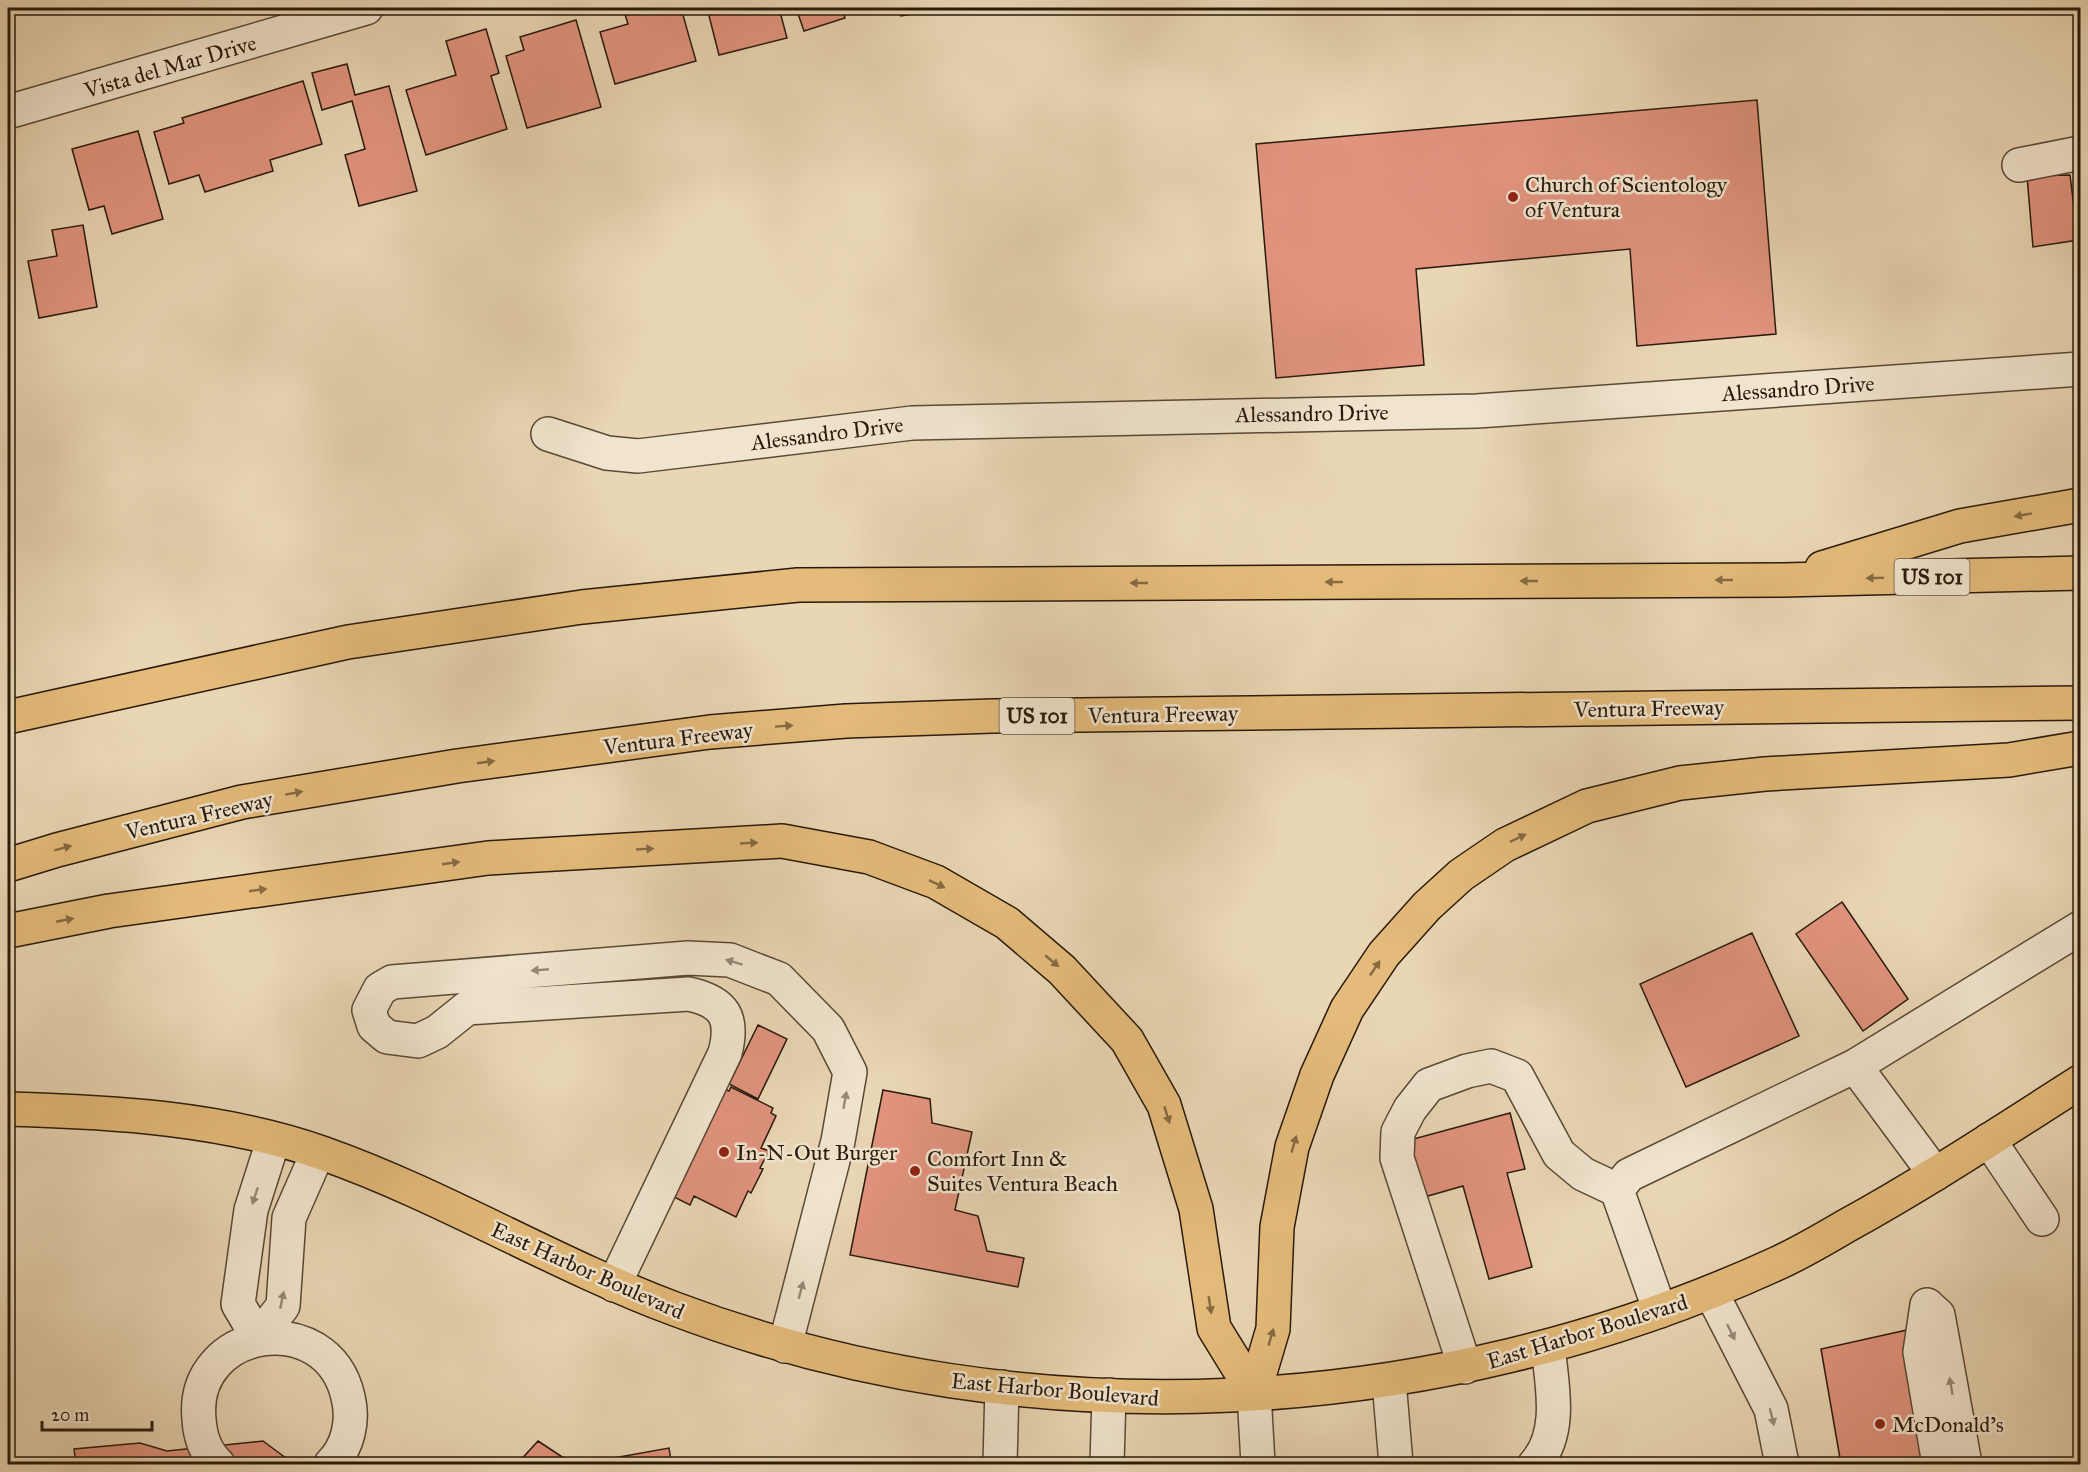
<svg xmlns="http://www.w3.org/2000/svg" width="2088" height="1472" viewBox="0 0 2088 1472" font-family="'IM FELL Great Primer',serif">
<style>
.building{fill:#e1937e;stroke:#291a0b;stroke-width:1.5}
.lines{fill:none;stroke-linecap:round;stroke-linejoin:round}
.minor-casing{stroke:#594935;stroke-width:36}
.major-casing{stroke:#291a0b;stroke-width:36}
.highway-casing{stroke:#291a0b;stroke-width:36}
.minor{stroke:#f1e4ce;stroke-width:33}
.major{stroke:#e4bb7a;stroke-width:33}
.highway{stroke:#e4bb7a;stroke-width:33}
.oneway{fill:#866a42}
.oneway2{fill:#978976}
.poi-dot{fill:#8f2418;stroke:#f1e4ce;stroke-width:2}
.labels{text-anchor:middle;stroke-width:5;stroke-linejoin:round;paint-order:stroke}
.shield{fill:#f1e4ce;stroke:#655746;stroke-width:1.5}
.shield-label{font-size:21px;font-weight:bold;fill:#291a0b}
.street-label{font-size:22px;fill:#291a0b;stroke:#f1e4ce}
.poi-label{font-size:22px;fill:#291a0b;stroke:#f1e4ce;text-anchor:start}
</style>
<rect width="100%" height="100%" fill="#e9d6b4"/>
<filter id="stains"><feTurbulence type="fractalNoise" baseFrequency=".00333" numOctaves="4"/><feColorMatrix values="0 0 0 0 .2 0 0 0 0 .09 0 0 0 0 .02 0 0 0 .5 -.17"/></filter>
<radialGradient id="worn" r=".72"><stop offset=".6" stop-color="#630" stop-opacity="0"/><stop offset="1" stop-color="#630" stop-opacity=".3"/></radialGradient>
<path class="building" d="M 623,8 L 681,8 L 696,61 L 615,84 L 600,32 L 628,24 Z
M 707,8 L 779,8 L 787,38 L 719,55 Z
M 796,8 L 842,8 L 845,18 L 804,31 Z
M 899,8 L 946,8 L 901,16 Z
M 576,20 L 601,107 L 527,128 L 506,56 L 524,50 L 520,37 Z
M 486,29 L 499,73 L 491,76 L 507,129 L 426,155 L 406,90 L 456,75 L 446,41 Z
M 347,64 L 355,95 L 389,86 L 417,191 L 359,206 L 345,155 L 365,149 L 352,101 L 322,110 L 312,73 Z
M 303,81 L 322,144 L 270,160 L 273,171 L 205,192 L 199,175 L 169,184 L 154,132 L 184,123 L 182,118 Z
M 1757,100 L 1776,334 L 1637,346 L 1630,249 L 1416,269 L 1424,365 L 1276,378 L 1256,144 Z
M 138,131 L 163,219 L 112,234 L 104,206 L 89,210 L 72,149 Z
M 2070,175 L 2078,240 L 2033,247 L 2027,176 Z
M 83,225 L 97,307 L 39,318 L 28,261 L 57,256 L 52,230 Z
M 1842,902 L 1908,999 L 1863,1031 L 1796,934 Z
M 1752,933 L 1799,1036 L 1686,1087 L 1640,984 Z
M 758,1025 L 787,1039 L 758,1099 L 729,1084 Z
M 717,1086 L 729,1091 L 731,1087 L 773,1108 L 771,1113 L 776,1116 L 761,1148 L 769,1151 L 760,1168 L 763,1169 L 751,1193 L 748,1191 L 736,1217 L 694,1196 L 690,1205 L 666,1193 Z
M 883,1090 L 930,1099 L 932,1123 L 972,1132 L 955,1210 L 978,1216 L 987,1251 L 1024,1258 L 1018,1287 L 850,1255 Z
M 1510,1113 L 1525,1169 L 1507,1173 L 1532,1267 L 1489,1279 L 1463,1186 L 1421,1198 L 1406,1141 Z
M 1907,1330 L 1931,1464 L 1841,1464 L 1821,1349 Z
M 263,1441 L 294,1464 L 76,1464 L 74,1449 L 140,1443 L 167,1451 Z
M 538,1441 L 573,1464 L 517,1464 Z
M 669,1448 L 671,1461 L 676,1464 L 580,1464 Z"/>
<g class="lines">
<defs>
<path id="minor" d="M 8,112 L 366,8
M 2019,165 L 2080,153
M 548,434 L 607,453 L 638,456 L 912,423 L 1477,411 L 2080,369
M 1855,1066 L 1935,1174
M 1989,1140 L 2042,1219
M 273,1141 L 251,1210 L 238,1304 L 258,1338 L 283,1306 L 289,1218 L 318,1152
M 614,1285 L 725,1053 C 734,1018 725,1002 689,994 L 467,1008 L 437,1032 L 418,1041 L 387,1037 L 374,1026 L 369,1010 L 380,989 L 392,982 L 688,958 L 730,960 L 779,979 L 828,1029 L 850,1072 L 838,1141 L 785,1346
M 1711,1292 L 1771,1409 L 1782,1464
M 1927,1305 L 1938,1315 L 1965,1464
M 1927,1305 L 1920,1352 L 1939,1464
M 1660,1311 L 1617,1190 L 1629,1175 L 1855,1066 L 2080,928
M 1465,1367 L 1397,1158 L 1398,1132 L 1410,1109 L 1429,1085 L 1467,1071 L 1491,1066 L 1517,1076 L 1559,1154 L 1583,1174 L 1617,1190
M 1389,1381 L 1396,1464
M 1254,1393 L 1258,1464
M 218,1464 C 205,1452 200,1437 199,1419 C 190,1327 327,1305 348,1397 C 354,1421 348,1447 331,1464
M 1000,1464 L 1002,1387
M 1107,1464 L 1109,1395
M 1535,1464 C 1563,1433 1552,1385 1548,1347"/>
<path id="major" d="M 8,1109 C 113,1112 222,1118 322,1153 C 444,1196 554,1264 675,1309 C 1029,1443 1436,1420 1778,1263 C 1802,1252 1824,1239 1846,1226 C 1926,1182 2003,1131 2080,1082"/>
<path id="highway" d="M 1822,568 L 1960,526 L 2080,505
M 8,717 L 348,642 L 582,607 L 798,585 L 1783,580 L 2080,573
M 8,865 L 57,850 L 242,802 L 457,766 L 710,732 L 846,721 L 992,716 L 2080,703
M 8,931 L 109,911 L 488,858 L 782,841 L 869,857 L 936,882 L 1007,923 L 1062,970 L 1127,1040 L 1164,1105 L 1196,1209 L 1214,1328 L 1254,1393
M 1254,1393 L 1273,1329 L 1277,1227 L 1292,1147 L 1317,1075 L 1347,1009 L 1384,954 L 1427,906 L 1461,875 L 1505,845 L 1587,806 L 1680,783 L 1765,774 L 2009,760 L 2080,748"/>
</defs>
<use href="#minor" class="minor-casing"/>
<use href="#major" class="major-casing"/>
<use href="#highway" class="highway-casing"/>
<use href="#minor" class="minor"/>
<use href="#major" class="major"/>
<use href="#highway" class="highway"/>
</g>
<defs><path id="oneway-solid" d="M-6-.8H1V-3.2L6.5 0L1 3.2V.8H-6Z" transform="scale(1.5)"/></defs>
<g class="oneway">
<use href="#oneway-solid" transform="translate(2023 515) rotate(170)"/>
<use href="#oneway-solid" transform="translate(1875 578) rotate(179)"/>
<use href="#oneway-solid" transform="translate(1724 580) rotate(180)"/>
<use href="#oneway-solid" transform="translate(1529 581) rotate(180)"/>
<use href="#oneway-solid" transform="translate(1334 582) rotate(180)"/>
<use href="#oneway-solid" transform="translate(1139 583) rotate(180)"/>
<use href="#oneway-solid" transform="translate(784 726) rotate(-4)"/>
<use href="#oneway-solid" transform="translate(486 762) rotate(-8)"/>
<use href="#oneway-solid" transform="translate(294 793) rotate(-10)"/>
<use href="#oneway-solid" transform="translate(1518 838) rotate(-25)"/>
<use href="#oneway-solid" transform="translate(749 843) rotate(-3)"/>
<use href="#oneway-solid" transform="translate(63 848) rotate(-15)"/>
<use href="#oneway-solid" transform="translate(645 849) rotate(-3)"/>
<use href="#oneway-solid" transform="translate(451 863) rotate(-8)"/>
<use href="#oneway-solid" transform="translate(937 884) rotate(26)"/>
<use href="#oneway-solid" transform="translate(258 890) rotate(-8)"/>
<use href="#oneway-solid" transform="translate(65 920) rotate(-11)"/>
<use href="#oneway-solid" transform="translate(1052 961) rotate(40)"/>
<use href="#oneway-solid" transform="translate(1375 968) rotate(-56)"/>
<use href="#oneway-solid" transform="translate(1167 1115) rotate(73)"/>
<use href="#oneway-solid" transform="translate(1294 1144) rotate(-74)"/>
<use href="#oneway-solid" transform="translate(1210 1305) rotate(81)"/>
<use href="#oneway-solid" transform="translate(1271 1337) rotate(-74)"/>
</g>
<g class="oneway2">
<use href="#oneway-solid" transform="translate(734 962) rotate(-163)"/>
<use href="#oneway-solid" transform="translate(540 970) rotate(175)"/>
<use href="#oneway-solid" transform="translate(845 1100) rotate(-80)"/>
<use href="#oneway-solid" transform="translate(255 1196) rotate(108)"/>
<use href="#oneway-solid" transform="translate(801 1290) rotate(-75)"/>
<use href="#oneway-solid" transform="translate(282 1300) rotate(-78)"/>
<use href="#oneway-solid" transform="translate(1731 1332) rotate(64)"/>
<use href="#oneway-solid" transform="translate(1951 1386) rotate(-100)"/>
<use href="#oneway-solid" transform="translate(1772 1417) rotate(76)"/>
</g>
<g class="poi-dot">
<circle cx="1513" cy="197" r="6"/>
<circle cx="724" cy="1152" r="6"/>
<circle cx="915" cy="1171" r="6"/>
<circle cx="1880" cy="1424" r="6"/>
</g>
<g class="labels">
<g class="shield">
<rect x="1894.5" y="559" width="75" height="36" rx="4.5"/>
<rect x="999.5" y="698" width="75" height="36" rx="4.5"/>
</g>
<g class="shield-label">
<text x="1932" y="584">US 101</text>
<text x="1037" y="723">US 101</text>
</g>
<g class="street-label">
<text transform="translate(170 66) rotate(-16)" y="8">Vista del Mar Drive</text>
<text transform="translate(1798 388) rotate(-4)" y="8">Alessandro Drive</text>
<text transform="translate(1312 413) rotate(-1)" y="8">Alessandro Drive</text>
<text transform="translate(827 433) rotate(-7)" y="8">Alessandro Drive</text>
<text transform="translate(1649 708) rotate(-1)" y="8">Ventura Freeway</text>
<text transform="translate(1163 714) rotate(-1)" y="8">Ventura Freeway</text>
<text transform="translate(678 738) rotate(-7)" y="8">Ventura Freeway</text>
<text transform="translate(199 815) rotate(-13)" y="8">Ventura Freeway</text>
<text transform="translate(588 1270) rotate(24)" y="8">East Harbor Boulevard</text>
<text transform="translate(1587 1331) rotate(-17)" y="8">East Harbor Boulevard</text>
<text transform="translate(1055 1389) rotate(5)" y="8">East Harbor Boulevard</text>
</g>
<g class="poi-label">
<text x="1525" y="192">Church of Scientology<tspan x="1525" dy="25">of Ventura</tspan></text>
<text x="736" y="1160">In-N-Out Burger</text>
<text x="927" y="1166">Comfort Inn &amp;<tspan x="927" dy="25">Suites Ventura Beach</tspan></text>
<text x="1892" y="1432">McDonald's</text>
</g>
</g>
<rect width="2088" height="1472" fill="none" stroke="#e9d6b4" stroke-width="30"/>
<rect x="9" y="9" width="2070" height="1454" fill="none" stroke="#291a0b" stroke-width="3"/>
<rect x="15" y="15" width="2058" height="1442" fill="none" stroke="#291a0b" stroke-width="1.5"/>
<path d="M42 1421v9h110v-9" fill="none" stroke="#291a0b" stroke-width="3"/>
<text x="51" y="1421" font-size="18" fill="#291a0b" stroke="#f1e4ce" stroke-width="4.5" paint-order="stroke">20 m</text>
<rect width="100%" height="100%" filter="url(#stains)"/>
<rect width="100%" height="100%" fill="url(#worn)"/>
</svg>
